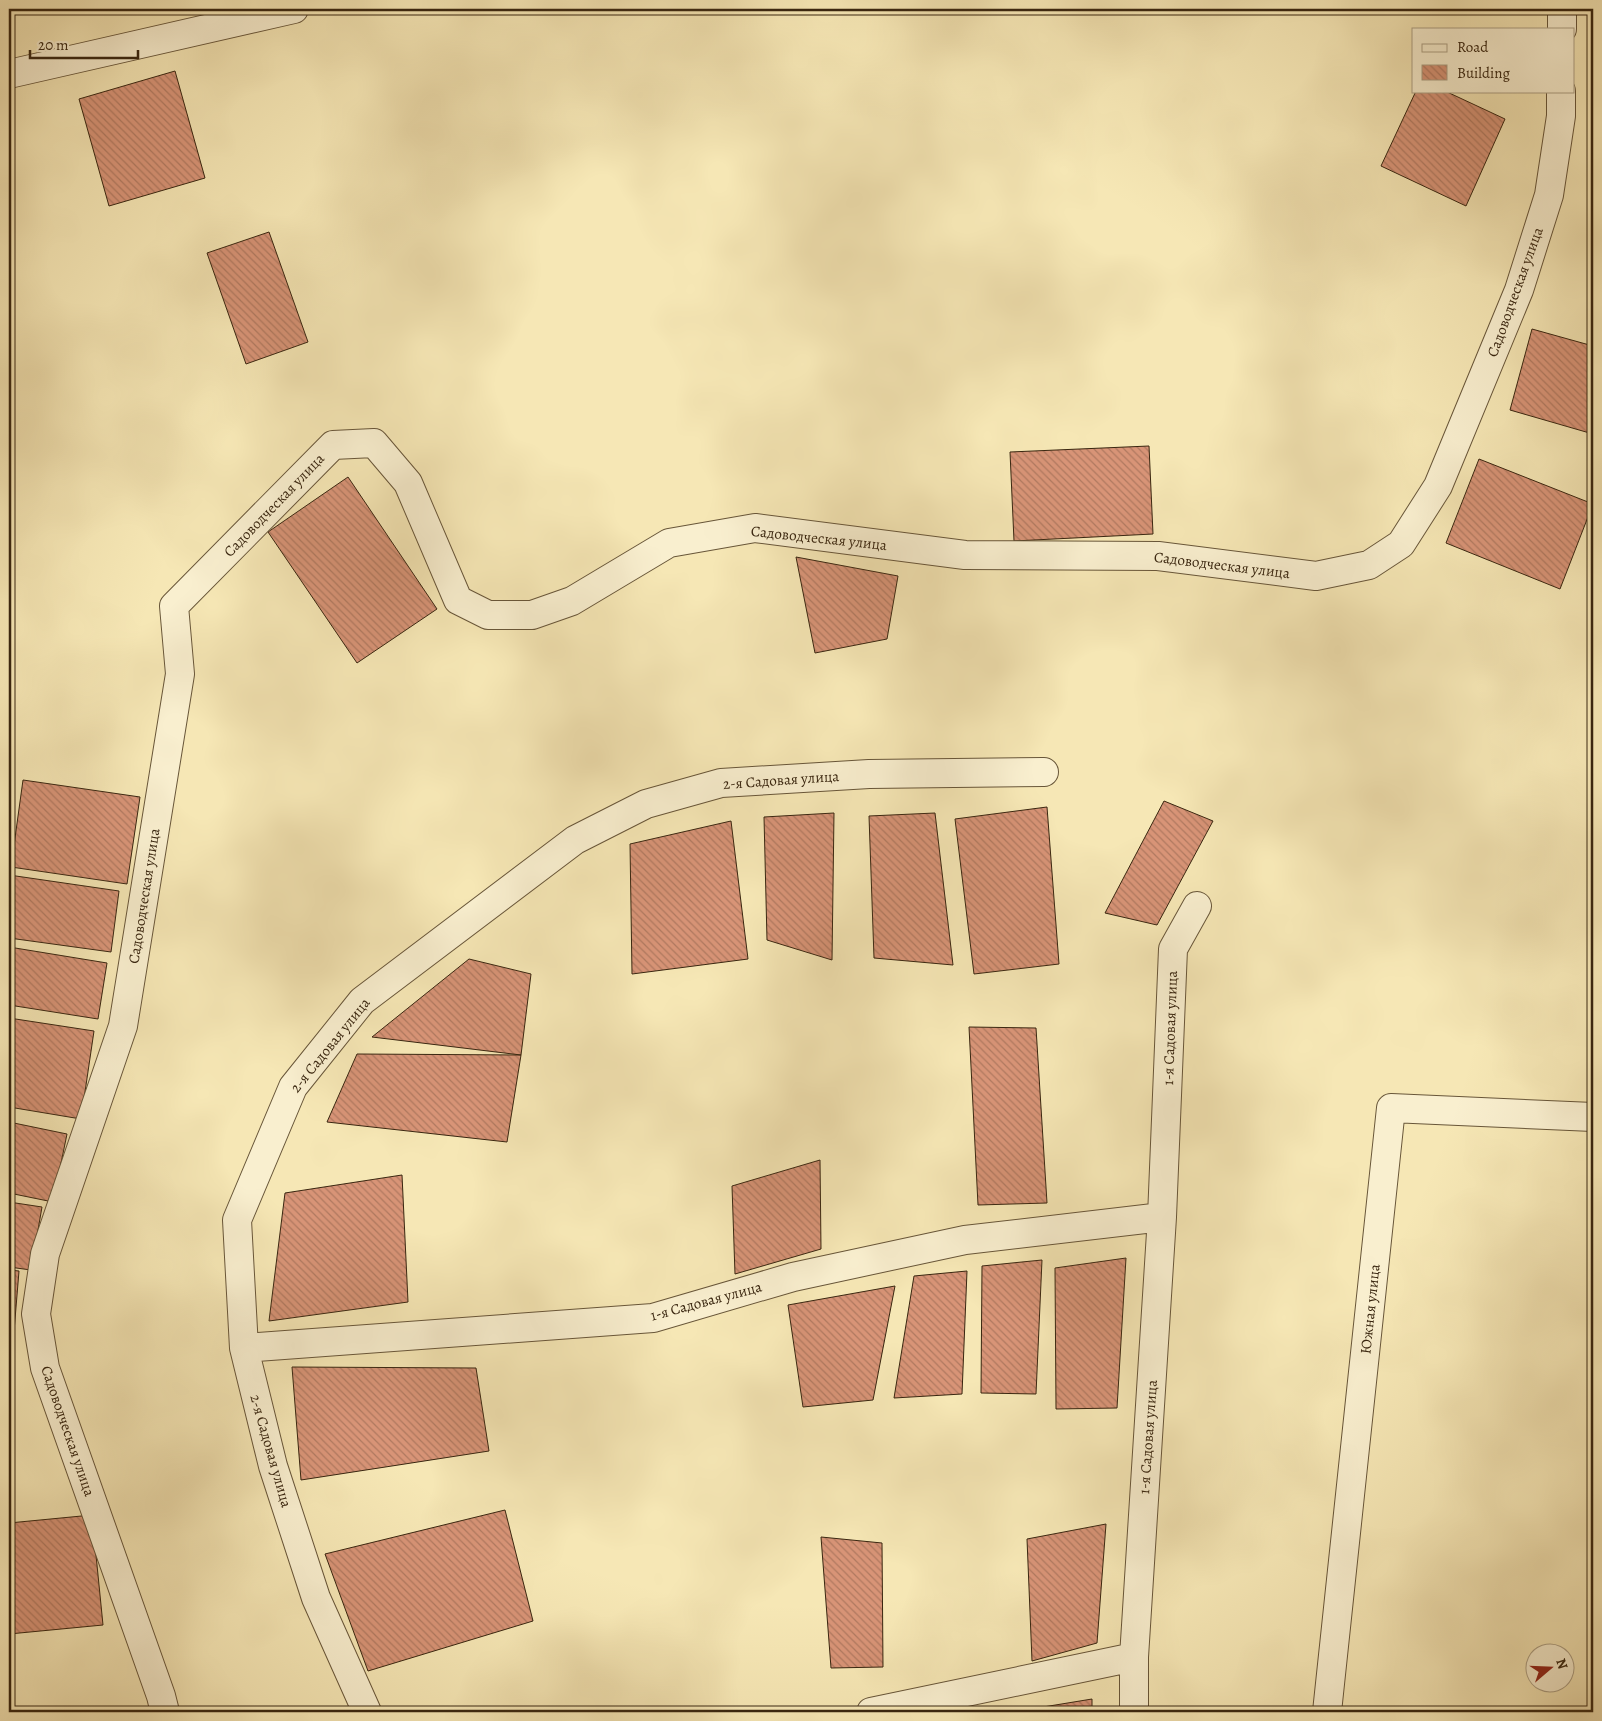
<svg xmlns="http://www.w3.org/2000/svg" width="1602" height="1721" viewBox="0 0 1602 1721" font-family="Alegreya,serif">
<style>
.building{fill:url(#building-back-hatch);stroke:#392610}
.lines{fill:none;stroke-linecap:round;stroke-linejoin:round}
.minor-casing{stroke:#685639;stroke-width:30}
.minor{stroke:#f9efcf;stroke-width:28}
.labels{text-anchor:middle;stroke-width:4.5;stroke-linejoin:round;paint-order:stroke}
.street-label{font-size:15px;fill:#392610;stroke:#f9efcf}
</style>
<defs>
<pattern id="building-back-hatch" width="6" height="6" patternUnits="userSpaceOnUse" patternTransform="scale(1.25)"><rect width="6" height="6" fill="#d89477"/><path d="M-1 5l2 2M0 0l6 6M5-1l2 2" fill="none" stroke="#b07960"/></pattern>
</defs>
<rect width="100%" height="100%" fill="#f6e7b5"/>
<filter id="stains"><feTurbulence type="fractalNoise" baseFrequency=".004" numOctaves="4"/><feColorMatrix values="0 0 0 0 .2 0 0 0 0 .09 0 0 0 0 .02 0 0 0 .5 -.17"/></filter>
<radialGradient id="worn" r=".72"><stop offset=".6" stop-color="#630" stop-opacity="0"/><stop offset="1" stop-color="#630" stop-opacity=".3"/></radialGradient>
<path class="building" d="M 175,71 L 205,178 L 109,206 L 79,99 Z
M 1416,91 L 1445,91 L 1505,119 L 1466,206 L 1381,166 Z
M 9,200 L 14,213 L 9,215 Z
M 269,232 L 308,342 L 246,364 L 207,253 Z
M 1532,329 L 1593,346 L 1593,434 L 1510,410 Z
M 1149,446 L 1153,534 L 1014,541 L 1010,452 Z
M 1479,459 L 1593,504 L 1560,589 L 1446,543 Z
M 348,477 L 437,609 L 357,663 L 268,532 Z
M 796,557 L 898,576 L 887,639 L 815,653 Z
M 23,780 L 140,797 L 127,884 L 11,867 Z
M 1164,801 L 1213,821 L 1157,925 L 1105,913 Z
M 1047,807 L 1059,964 L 974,974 L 955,819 Z
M 834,813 L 832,960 L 767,940 L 764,817 Z
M 935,813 L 953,965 L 874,958 L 869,816 Z
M 731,821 L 748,959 L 632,974 L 630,844 Z
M 9,875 L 119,891 L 111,952 L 9,938 Z
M 9,947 L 107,963 L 98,1019 L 9,1005 Z
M 469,959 L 531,974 L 521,1055 L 372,1037 Z
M 9,1018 L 94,1031 L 81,1119 L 9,1107 Z
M 969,1027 L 1036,1028 L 1047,1203 L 978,1205 Z
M 357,1054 L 521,1055 L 507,1142 L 327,1122 Z
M 9,1122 L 67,1134 L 53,1202 L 9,1193 Z
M 820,1160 L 821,1249 L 735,1274 L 732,1186 Z
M 402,1175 L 408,1302 L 269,1321 L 285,1193 Z
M 9,1202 L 42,1207 L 31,1270 L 9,1267 Z
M 1126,1258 L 1117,1408 L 1056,1409 L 1055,1268 Z
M 1042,1260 L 1036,1394 L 981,1393 L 982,1266 Z
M 9,1270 L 19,1271 L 10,1380 L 9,1380 Z
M 967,1271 L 962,1394 L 894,1398 L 914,1276 Z
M 895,1286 L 873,1400 L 803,1407 L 788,1305 Z
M 292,1367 L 476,1368 L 489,1451 L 301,1480 Z
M 505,1510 L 533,1621 L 368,1671 L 325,1554 Z
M 92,1515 L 103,1625 L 9,1634 L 9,1523 Z
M 1106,1524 L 1097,1643 L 1032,1661 L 1027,1539 Z
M 821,1537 L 882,1543 L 883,1667 L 831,1668 Z
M 1092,1699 L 1092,1712 L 1031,1712 L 1031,1709 Z
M 1011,1708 L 1011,1712 L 996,1712 Z"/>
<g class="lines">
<defs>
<path id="minor" d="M 1562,29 L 1562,9
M 9,74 L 294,9
M 244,1348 L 653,1318 L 793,1277 L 965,1240 L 1162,1217
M 165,1712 L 161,1696 L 45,1368 L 36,1314 L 45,1254 L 123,1026 L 180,674 L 174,606 L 333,445 L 374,443 L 408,483 L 458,600 L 488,615 L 532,615 L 572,601 L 669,543 L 755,528 L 965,555 L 1158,556 L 1316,576 L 1369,565 L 1401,544 L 1438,486 L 1519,290 L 1549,195 L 1561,116 L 1561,91
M 367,1712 L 316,1598 L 273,1466 L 244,1348 L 237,1220 L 293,1087 L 362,1001 L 575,840 L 646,804 L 721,783 L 869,774 L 1044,772
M 871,1712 L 1134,1657
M 1134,1712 L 1134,1657 L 1162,1217 L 1173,949 L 1197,906
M 1327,1712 L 1391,1108 L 1593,1117"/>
</defs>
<use href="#minor" class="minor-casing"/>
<use href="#minor" class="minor"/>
</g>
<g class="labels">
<g class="street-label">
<text transform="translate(1515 292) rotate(-70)" y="5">Садоводческая улица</text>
<text transform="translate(274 505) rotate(-46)" y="5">Садоводческая улица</text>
<text transform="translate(819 538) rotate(6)" y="5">Садоводческая улица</text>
<text transform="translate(1222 565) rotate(7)" y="5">Садоводческая улица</text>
<text transform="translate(781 780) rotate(-4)" y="5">2-я Садовая улица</text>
<text transform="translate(144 896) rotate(-81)" y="5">Садоводческая улица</text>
<text transform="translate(1170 1028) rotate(-88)" y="5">1-я Садовая улица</text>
<text transform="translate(330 1045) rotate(-51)" y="5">2-я Садовая улица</text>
<text transform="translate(706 1301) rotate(-15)" y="5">1-я Садовая улица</text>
<text transform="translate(1370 1309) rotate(-84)" y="5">Южная улица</text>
<text transform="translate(68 1431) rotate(71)" y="5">Садоводческая улица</text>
<text transform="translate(1148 1437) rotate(-86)" y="5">1-я Садовая улица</text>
<text transform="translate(271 1451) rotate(74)" y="5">2-я Садовая улица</text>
</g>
</g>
<rect width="1602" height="1721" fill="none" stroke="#f6e7b5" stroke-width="30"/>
<rect x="10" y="10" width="1582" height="1701" fill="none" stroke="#392610" stroke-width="2.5"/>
<rect x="15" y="15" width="1572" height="1691" fill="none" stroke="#392610"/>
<rect x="1412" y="28" width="162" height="65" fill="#f9efcf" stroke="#ac9f83"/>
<rect x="1422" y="44" width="25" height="8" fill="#f9efcf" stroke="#ac9f83"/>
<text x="1457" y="52" font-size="15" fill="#392610">Road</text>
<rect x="1422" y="65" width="25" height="15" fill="url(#building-back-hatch)" stroke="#ac9f83"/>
<text x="1457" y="78" font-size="15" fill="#392610">Building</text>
<g transform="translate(1550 1668) rotate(71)"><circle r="24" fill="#f9efcf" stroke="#ac9f83"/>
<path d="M0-4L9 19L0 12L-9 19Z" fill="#8f2418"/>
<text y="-8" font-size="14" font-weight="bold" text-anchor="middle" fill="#392610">N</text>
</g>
<path d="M30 50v8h108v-8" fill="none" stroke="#392610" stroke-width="2.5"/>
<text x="38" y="50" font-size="15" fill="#392610" stroke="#f9efcf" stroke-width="4" paint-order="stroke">20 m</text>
<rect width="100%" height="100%" filter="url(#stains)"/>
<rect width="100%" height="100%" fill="url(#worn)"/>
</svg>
